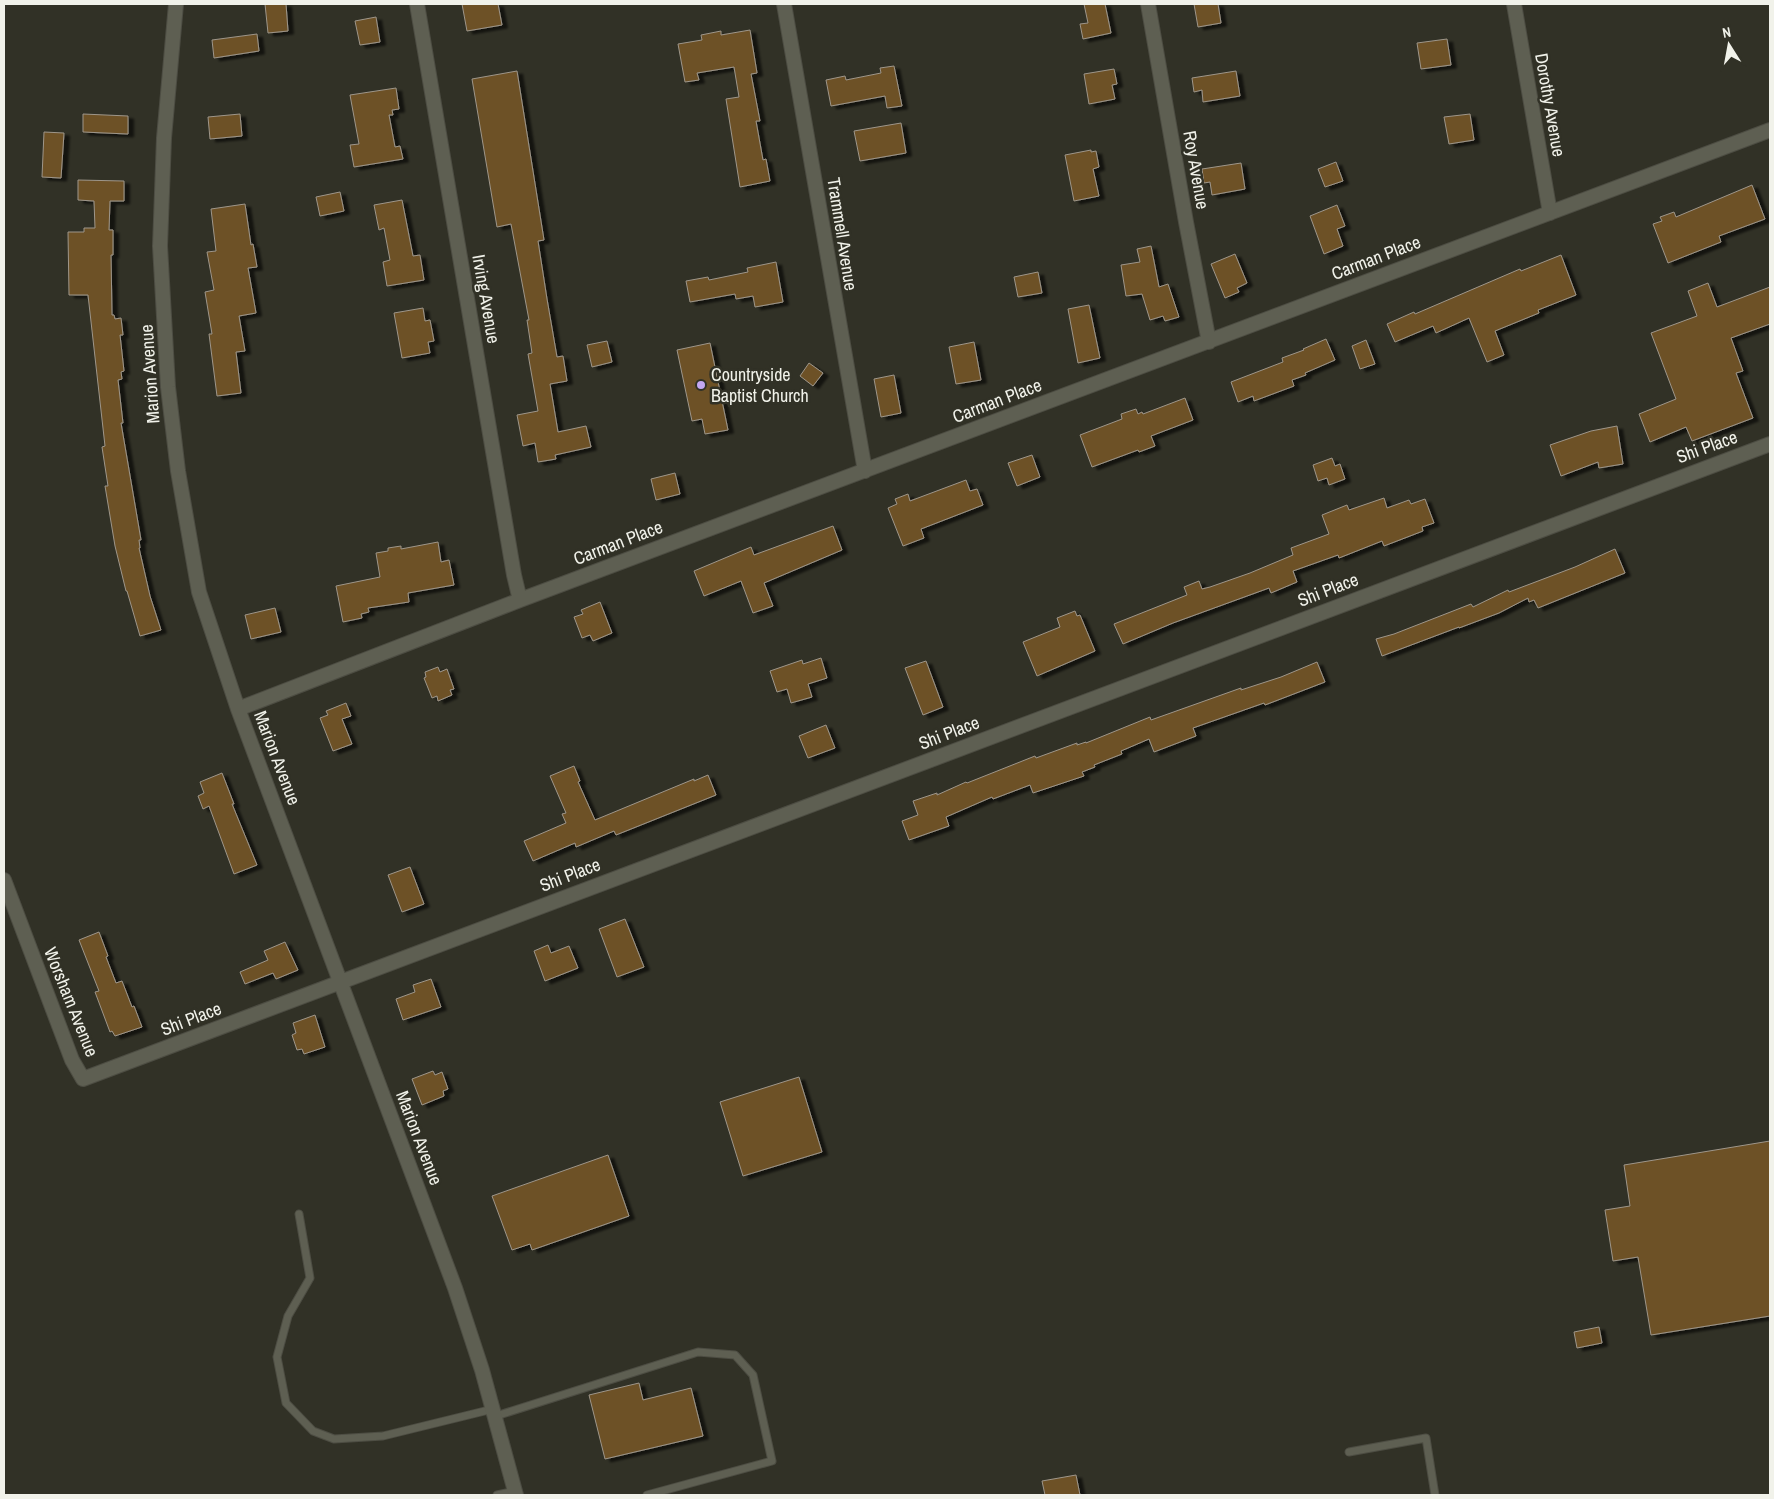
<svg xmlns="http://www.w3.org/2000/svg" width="1774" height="1499" viewBox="0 0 1774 1499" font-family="'Archivo Narrow',sans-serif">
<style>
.building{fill:#6d5127;stroke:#9e968a;filter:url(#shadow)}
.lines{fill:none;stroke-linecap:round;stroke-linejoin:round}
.service-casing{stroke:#4d4d43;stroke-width:9}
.minor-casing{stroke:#4d4d43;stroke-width:16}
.service{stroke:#5e5f52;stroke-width:7}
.minor{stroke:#5e5f52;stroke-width:14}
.poi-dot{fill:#c4a7f2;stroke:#313126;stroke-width:2}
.labels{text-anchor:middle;stroke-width:5;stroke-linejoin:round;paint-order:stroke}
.street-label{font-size:18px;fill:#f1f2ea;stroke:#313126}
.poi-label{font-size:18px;fill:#f1f2ea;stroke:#313126;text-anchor:start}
</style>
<defs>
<filter id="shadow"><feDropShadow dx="5.5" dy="3" stdDeviation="1" flood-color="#0009"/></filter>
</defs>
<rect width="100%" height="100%" fill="#313126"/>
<path class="building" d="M 265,4 L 286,4 L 288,31 L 268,33 Z
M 462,4 L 498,4 L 502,25 L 467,31 Z
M 1084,4 L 1105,4 L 1111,33 L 1083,39 L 1080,24 L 1088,23 Z
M 1194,4 L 1218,4 L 1221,23 L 1198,27 Z
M 376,17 L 380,42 L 360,45 L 355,21 Z
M 750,30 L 757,73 L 751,74 L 760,121 L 756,121 L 763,160 L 766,159 L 770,181 L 740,187 L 726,99 L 739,97 L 734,67 L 697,73 L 699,80 L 685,82 L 678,44 L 702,40 L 701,35 L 721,31 L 721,35 Z
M 257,34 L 259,51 L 214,58 L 212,40 Z
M 1447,39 L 1451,65 L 1421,69 L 1417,43 Z
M 894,66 L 902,106 L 887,108 L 885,96 L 831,106 L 826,80 L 845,76 L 846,80 L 881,73 L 880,68 Z
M 1114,69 L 1117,84 L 1112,85 L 1115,99 L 1089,104 L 1084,74 Z
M 517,71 L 544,240 L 538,241 L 547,299 L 557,357 L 563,356 L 567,381 L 550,384 L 558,432 L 586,426 L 591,447 L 555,455 L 556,459 L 538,462 L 535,443 L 523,446 L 517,415 L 538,411 L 528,354 L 532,353 L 527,320 L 529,320 L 511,224 L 497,227 L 472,79 Z
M 1236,71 L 1240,96 L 1203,102 L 1202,90 L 1194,92 L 1192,78 Z
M 396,88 L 399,109 L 392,110 L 393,115 L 389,115 L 395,147 L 400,146 L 403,159 L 354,167 L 350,145 L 359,144 L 350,95 Z
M 83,114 L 128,116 L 128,134 L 83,132 Z
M 240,114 L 242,136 L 210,139 L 208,117 Z
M 1470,114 L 1474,140 L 1449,144 L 1444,117 Z
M 901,123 L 906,153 L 860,161 L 854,131 Z
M 44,132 L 64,133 L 61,178 L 42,177 Z
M 1091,150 L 1091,152 L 1096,151 L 1099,167 L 1093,169 L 1099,196 L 1074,201 L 1065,155 Z
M 1336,162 L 1343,181 L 1325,187 L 1318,169 Z
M 1241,163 L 1245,189 L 1212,195 L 1210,182 L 1204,183 L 1202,169 Z
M 78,180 L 124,181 L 124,201 L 110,201 L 109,230 L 113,230 L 113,255 L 111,255 L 112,315 L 114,315 L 115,319 L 121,318 L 123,335 L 120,335 L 124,371 L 121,372 L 122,379 L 118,380 L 123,423 L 121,423 L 141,540 L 139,540 L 140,548 L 139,548 L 150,596 L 161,630 L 140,636 L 127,591 L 126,591 L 115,546 L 105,486 L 108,486 L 102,447 L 105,446 L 88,295 L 69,295 L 68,232 L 84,232 L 84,228 L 95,228 L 94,201 L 78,200 Z
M 1752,185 L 1765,219 L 1719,236 L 1721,242 L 1668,263 L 1653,224 L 1662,221 L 1660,217 L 1674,212 L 1676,217 Z
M 340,192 L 344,211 L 320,216 L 316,197 Z
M 402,200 L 413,256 L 420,255 L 424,280 L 387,286 L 383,262 L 390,260 L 384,228 L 379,230 L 374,205 Z
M 245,204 L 251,245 L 253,244 L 257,267 L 248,268 L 256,313 L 239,316 L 245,351 L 236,352 L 241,393 L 217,396 L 209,334 L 212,334 L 205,292 L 214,290 L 207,252 L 216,251 L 211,209 Z
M 1337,205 L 1345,226 L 1337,229 L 1343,246 L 1324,254 L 1310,216 Z
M 1151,246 L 1159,287 L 1168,284 L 1179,317 L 1165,321 L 1163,316 L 1150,320 L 1142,294 L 1126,296 L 1121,265 L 1140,262 L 1137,249 Z
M 1235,254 L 1247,283 L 1237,288 L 1239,292 L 1225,298 L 1211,264 Z
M 1561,255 L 1576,295 L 1538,310 L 1539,313 L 1495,331 L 1504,355 L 1487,362 L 1469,318 L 1436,333 L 1433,326 L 1395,342 L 1387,324 L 1414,312 L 1415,314 L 1520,269 L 1521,271 Z
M 776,262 L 783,302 L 755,307 L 753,296 L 736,299 L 735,294 L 690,302 L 686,281 L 708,277 L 709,280 L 748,272 L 747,268 Z
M 1038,272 L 1042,293 L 1018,297 L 1014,277 Z
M 1708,283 L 1717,307 L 1770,287 L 1770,324 L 1731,338 L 1743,371 L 1736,373 L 1753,418 L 1692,441 L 1686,427 L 1650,442 L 1639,414 L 1676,399 L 1651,333 L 1697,316 L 1688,291 Z
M 1089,305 L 1100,358 L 1078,363 L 1068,309 Z
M 423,308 L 425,321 L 430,320 L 434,341 L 428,342 L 430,353 L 402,358 L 394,313 Z
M 1326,339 L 1335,360 L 1305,373 L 1306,375 L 1292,380 L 1294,386 L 1254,401 L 1253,396 L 1238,402 L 1231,382 L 1283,362 L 1282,358 L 1304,350 L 1303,349 Z
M 1366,340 L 1375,364 L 1360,369 L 1352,346 Z
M 607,341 L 612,362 L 592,367 L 587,345 Z
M 974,342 L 981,380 L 956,384 L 949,347 Z
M 710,343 L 728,430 L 705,434 L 702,419 L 692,421 L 677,350 Z
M 809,363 L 823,373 L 813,386 L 800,376 Z
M 894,375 L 901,413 L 881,417 L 874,379 Z
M 1185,398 L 1193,420 L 1151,436 L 1155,446 L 1139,452 L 1138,450 L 1092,467 L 1080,435 L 1122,419 L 1121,414 L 1136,409 L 1138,414 L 1142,412 L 1143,414 Z
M 1617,426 L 1623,464 L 1599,468 L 1598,462 L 1561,476 L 1550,445 L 1591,431 Z
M 1032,455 L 1040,477 L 1017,486 L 1008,463 Z
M 1332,458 L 1335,466 L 1340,464 L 1345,479 L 1329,485 L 1327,478 L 1318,481 L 1313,465 Z
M 675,473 L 680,494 L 656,500 L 651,479 Z
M 966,480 L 970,491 L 977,489 L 983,505 L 921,529 L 924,538 L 903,546 L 888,508 L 897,504 L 895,499 L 908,494 L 910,501 Z
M 1384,498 L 1387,508 L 1409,500 L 1411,504 L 1425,499 L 1434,523 L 1422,527 L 1423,531 L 1384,546 L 1382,541 L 1339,558 L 1338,555 L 1293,571 L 1297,582 L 1271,593 L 1269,588 L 1173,623 L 1123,644 L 1114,624 L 1187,595 L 1184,587 L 1199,581 L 1202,589 L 1210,587 L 1250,573 L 1293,555 L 1291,548 L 1329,534 L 1322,515 L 1347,505 L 1349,510 Z
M 833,526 L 842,550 L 764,583 L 773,606 L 753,613 L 741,581 L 704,596 L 694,571 L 751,547 L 754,555 Z
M 438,542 L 441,562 L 449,560 L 454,585 L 408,593 L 409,602 L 368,608 L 369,612 L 361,614 L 362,618 L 343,622 L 336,586 L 380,577 L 376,553 L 388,551 L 388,548 L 401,546 L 401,549 Z
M 1615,549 L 1625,573 L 1538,608 L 1534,600 L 1529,602 L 1528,598 L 1499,613 L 1459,628 L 1459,627 L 1382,656 L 1376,639 L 1394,634 L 1471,604 L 1473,607 L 1508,590 L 1509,592 L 1575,567 Z
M 600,602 L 612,633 L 593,641 L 590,635 L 582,638 L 574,617 L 583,614 L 581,610 Z
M 275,608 L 281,632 L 251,639 L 245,615 Z
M 1075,611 L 1077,616 L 1080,615 L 1095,651 L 1037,676 L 1023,642 L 1060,627 L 1057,618 Z
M 821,658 L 827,678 L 808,684 L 812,697 L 791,703 L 787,689 L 777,692 L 770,671 L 802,660 L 803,664 Z
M 926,661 L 943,707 L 923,715 L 905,668 Z
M 1317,662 L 1325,682 L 1265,705 L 1264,703 L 1193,728 L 1196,736 L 1154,752 L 1149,739 L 1121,751 L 1122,754 L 1094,765 L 1095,767 L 1082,772 L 1084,776 L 1033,793 L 1030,785 L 993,799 L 992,797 L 946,817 L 949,826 L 909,840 L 902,821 L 918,815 L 913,801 L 937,793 L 937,795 L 966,782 L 967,783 L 1035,756 L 1036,758 L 1077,743 L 1077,745 L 1086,742 L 1086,743 L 1150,717 L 1151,720 L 1241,688 L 1241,690 L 1281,677 Z
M 438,667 L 440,672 L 447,669 L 454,689 L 450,690 L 452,695 L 438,701 L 437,696 L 432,698 L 424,678 L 426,677 L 425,672 Z
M 346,703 L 351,716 L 342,719 L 352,744 L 333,751 L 320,718 L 328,715 L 326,711 Z
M 826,725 L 835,748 L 808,758 L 799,736 Z
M 574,766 L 580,781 L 578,782 L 595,820 L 694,779 L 694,781 L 708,775 L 716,795 L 616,835 L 614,831 L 576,847 L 575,843 L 533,861 L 524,841 L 566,823 L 562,814 L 566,813 L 550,776 Z
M 222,773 L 234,804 L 232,804 L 257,865 L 234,874 L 209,806 L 203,809 L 198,796 L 204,793 L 200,782 Z
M 410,867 L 424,904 L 402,912 L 388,875 Z
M 625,919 L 644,967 L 617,977 L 599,929 Z
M 99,932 L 108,956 L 106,957 L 116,983 L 122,981 L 132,1007 L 134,1006 L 142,1027 L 115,1036 L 112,1031 L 110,1032 L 95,992 L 99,991 L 79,940 Z
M 285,942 L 298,970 L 276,979 L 273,973 L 245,984 L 240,972 L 268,960 L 264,951 Z
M 548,945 L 551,953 L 569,946 L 578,968 L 545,981 L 534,951 Z
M 431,979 L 441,1007 L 403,1020 L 396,999 L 415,992 L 413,985 Z
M 315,1015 L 325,1047 L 304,1054 L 302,1049 L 297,1050 L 292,1035 L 296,1033 L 293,1023 Z
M 433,1071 L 435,1075 L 442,1072 L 448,1089 L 443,1091 L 444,1096 L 422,1105 L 412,1079 Z
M 799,1077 L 822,1152 L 743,1176 L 720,1102 Z
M 1770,1141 L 1770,1316 L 1651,1335 L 1638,1257 L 1613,1261 L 1605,1210 L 1630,1206 L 1624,1165 Z
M 608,1155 L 629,1216 L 532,1250 L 530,1244 L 512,1250 L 492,1196 Z
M 1599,1327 L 1602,1343 L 1577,1348 L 1574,1332 Z
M 639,1383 L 643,1400 L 691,1388 L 703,1436 L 605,1459 L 589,1395 Z
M 1076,1475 L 1080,1495 L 1045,1495 L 1042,1481 Z"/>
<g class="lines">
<defs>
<path id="service" d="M 299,1214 L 310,1278 L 288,1316 L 277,1357 L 286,1403 L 313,1431 L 334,1439 L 383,1436 L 493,1409
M 496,1416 L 698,1352 L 735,1355 L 753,1375 L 772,1461 L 647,1495
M 1349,1452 L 1426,1438 L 1435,1495
M 497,1495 L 515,1491"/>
<path id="minor" d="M 176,4 L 164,138 L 160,246 L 168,387 L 178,471 L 199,592 L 238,709 L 455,1288 L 482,1370 L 516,1495
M 417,4 L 514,575 L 520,600
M 784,4 L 865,471
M 1148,4 L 1186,222 L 1209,342
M 1514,4 L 1550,213
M 238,709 L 520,600 L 1770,130
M 4,880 L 72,1060 L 83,1079 L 1770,444"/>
</defs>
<use href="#service" class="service-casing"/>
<use href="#minor" class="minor-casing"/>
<use href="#service" class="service"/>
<use href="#minor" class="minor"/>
</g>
<circle class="poi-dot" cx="701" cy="385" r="5"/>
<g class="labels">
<g class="street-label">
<text transform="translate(1550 105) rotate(80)" y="6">Dorothy Avenue</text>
<text transform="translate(1196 170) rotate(80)" y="6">Roy Avenue</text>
<text transform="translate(842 234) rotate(81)" y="6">Trammell Avenue</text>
<text transform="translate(1376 258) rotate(-21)" y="6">Carman Place</text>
<text transform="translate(486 299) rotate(80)" y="6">Irving Avenue</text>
<text transform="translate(150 374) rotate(-94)" y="6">Marion Avenue</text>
<text transform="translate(997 401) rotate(-21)" y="6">Carman Place</text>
<text transform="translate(1707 447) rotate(-20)" y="6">Shi Place</text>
<text transform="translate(618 543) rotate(-21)" y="6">Carman Place</text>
<text transform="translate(1328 590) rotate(-21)" y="6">Shi Place</text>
<text transform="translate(949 733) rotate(-21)" y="6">Shi Place</text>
<text transform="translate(277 758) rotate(69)" y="6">Marion Avenue</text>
<text transform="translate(570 875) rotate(-21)" y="6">Shi Place</text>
<text transform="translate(71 1002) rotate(68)" y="6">Worsham Avenue</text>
<text transform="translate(191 1019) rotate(-21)" y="6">Shi Place</text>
<text transform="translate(419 1138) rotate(69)" y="6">Marion Avenue</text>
</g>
<g class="poi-label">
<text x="711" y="381">Countryside<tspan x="711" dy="21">Baptist Church</tspan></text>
</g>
</g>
<rect width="1774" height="1499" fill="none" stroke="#f1f2ea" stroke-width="10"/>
<g transform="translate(1729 45) rotate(349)" stroke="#313126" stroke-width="4" paint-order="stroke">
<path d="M0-4L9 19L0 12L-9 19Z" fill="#f1f2ea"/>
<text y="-8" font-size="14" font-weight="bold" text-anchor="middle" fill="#f1f2ea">N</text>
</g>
</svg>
